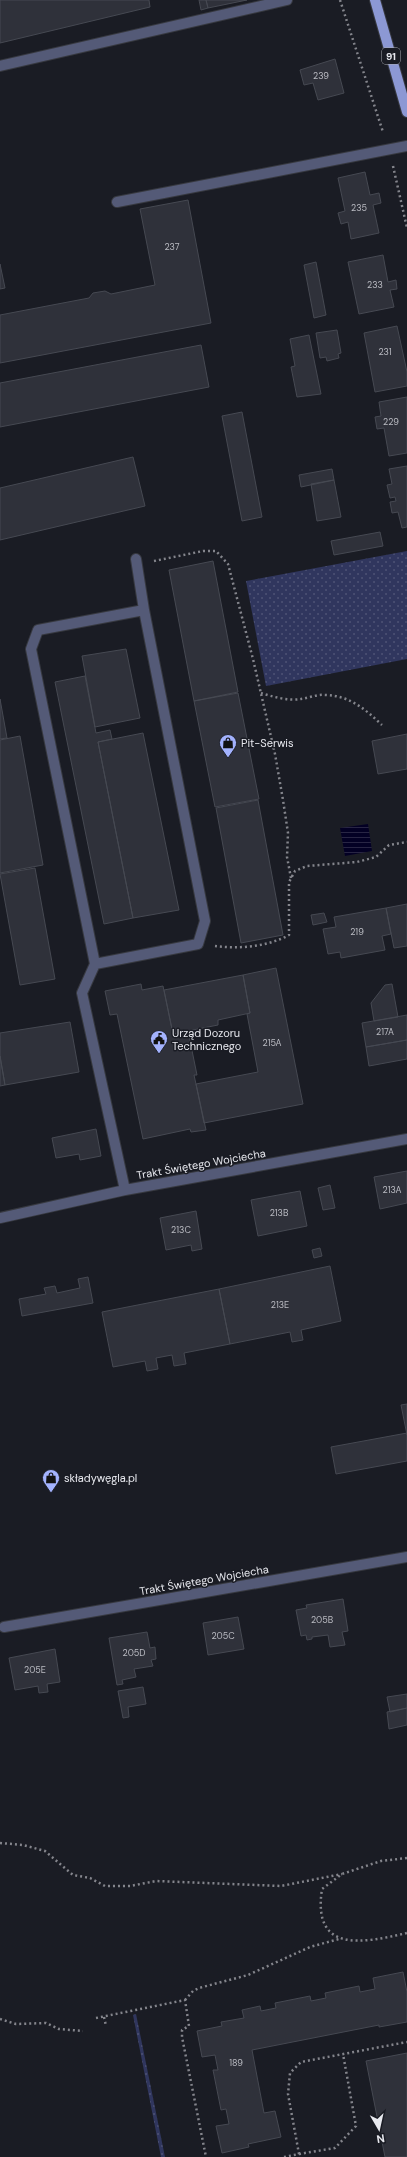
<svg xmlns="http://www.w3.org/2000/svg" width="407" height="2157" viewBox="0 0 407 2157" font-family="'DM Sans',sans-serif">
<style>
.grass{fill:url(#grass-dots)}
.water{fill:url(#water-rules)}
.building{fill:#2f313a;stroke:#464952}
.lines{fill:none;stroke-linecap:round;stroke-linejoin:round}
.minor-casing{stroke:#373940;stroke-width:12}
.major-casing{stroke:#373940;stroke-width:12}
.path{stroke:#84858c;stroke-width:2.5;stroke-dasharray:2 3;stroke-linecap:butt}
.minor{stroke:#545a77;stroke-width:10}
.major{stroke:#8c98d4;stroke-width:10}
.labels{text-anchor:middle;stroke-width:3;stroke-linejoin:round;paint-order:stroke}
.number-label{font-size:9px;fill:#babbc2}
.shield{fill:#1a1c24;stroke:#aaacb2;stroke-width:1}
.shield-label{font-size:10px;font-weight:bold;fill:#e8e9ef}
.poi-label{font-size:11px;fill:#e8e9ef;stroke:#1a1c24;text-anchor:start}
.street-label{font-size:11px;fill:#e8e9ef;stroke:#1a1c24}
</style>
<defs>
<pattern id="grass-dots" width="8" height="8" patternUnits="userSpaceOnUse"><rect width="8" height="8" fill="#30365e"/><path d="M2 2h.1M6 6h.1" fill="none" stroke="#4e5375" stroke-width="1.8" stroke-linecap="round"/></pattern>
<pattern id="water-rules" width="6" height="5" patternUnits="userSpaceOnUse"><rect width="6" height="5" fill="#030024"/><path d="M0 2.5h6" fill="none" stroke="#282544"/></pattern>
</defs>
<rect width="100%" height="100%" fill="#1a1c24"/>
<path class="grass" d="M 407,551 L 407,659 L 266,686 L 246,581 Z
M 136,2014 L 165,2157 L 161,2157 L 133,2015 Z"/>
<path class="water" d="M 368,824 L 372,851 L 345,856 L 340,828 Z"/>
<path class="building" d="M 0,0 L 149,0 L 150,7 L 0,43 Z
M 199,0 L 206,0 L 208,8 L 201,10 Z
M 206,0 L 247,0 L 208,8 Z
M 335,59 L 344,93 L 318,100 L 313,83 L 304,85 L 300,70 Z
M 365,172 L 370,195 L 379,193 L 381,203 L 373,205 L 379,233 L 351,239 L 348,222 L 341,224 L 338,213 L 345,211 L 338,178 Z
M 188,200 L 211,323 L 0,363 L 0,315 L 89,298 L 93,293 L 105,291 L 111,294 L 155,285 L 140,209 Z
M 383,255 L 388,282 L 396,280 L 397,289 L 390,290 L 394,307 L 359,314 L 348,262 Z
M 316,262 L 326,315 L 314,318 L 304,265 Z
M 0,264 L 5,288 L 0,289 Z
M 397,326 L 407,372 L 407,386 L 375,392 L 364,333 Z
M 337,330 L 341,353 L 338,354 L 339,358 L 327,361 L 326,357 L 320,358 L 316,333 Z
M 309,335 L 321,394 L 297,397 L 291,367 L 295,366 L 290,339 Z
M 201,345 L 209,387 L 0,427 L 0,383 Z
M 407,397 L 407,453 L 389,456 L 384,428 L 377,429 L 375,417 L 381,416 L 379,402 Z
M 242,412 L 262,517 L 242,521 L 222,416 Z
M 133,457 L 145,506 L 0,540 L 0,488 Z
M 407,466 L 407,527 L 402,528 L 398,512 L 392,513 L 390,502 L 396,501 L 395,497 L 390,498 L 387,485 L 392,484 L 389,469 Z
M 332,469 L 334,480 L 301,487 L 299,475 Z
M 334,480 L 341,517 L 317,521 L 311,484 Z
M 380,532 L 383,546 L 334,555 L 331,541 Z
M 213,561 L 238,692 L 194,701 L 169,570 Z
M 126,649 L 140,718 L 95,727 L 82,656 Z
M 85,676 L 96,733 L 110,730 L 112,739 L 98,742 L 133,918 L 104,924 L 55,682 Z
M 238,693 L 259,799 L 215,807 L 194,701 Z
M 0,699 L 7,738 L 0,739 Z
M 143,733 L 179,910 L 133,918 L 98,742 Z
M 407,734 L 407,769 L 378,774 L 372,741 Z
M 20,736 L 43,865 L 0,873 L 0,740 Z
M 258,800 L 283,935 L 241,943 L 216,808 Z
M 35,868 L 55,979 L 20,985 L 0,874 Z
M 407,904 L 407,946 L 394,948 L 386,908 Z
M 386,908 L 391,934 L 382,936 L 385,950 L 341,958 L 340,952 L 328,954 L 323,929 L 336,927 L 334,917 Z
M 324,913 L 327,922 L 313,925 L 311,915 Z
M 276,968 L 303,1104 L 204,1123 L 196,1084 L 258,1072 L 247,1014 L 250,1013 L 243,975 Z
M 243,975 L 250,1013 L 218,1020 L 218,1025 L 173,1034 L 164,990 Z
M 141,984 L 142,990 L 163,986 L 173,1034 L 188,1031 L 197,1075 L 194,1075 L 206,1130 L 191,1132 L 190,1129 L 143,1139 L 117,1014 L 110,1015 L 105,991 Z
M 392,984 L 398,1017 L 374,1021 L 371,1003 L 385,985 Z
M 407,1015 L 407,1040 L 366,1047 L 362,1023 Z
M 70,1022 L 79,1072 L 5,1085 L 0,1056 L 0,1033 Z
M 407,1040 L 407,1059 L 369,1066 L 366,1047 Z
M 0,1056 L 5,1085 L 0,1086 Z
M 96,1129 L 101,1156 L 80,1160 L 79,1154 L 56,1158 L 52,1138 Z
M 407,1171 L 407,1203 L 380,1209 L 374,1177 Z
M 330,1185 L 335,1208 L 323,1210 L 318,1188 Z
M 300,1191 L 307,1226 L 258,1236 L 251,1200 Z
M 196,1211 L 202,1249 L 192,1251 L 191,1245 L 166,1250 L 160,1218 Z
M 320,1248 L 322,1256 L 314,1258 L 312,1250 Z
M 330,1266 L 341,1321 L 301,1330 L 303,1340 L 292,1342 L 290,1332 L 230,1344 L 219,1289 Z
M 88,1277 L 93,1303 L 22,1316 L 19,1299 L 46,1294 L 44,1288 L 55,1286 L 57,1293 L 80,1288 L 78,1279 Z
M 219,1289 L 230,1344 L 184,1353 L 186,1364 L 174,1366 L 172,1355 L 156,1358 L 158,1369 L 147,1371 L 145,1361 L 113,1367 L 102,1312 Z
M 407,1404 L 407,1435 L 401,1405 Z
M 407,1433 L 407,1461 L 336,1474 L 331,1447 Z
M 343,1599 L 348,1631 L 342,1632 L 345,1645 L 330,1647 L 328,1635 L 312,1637 L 312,1639 L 307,1640 L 306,1635 L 301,1636 L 296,1610 L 307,1608 L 306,1605 Z
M 238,1617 L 244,1649 L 208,1655 L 203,1623 Z
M 147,1632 L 150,1648 L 155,1647 L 156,1659 L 151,1660 L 153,1666 L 134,1669 L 136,1677 L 122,1680 L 123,1684 L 117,1685 L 109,1638 Z
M 55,1649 L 60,1682 L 47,1684 L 48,1692 L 39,1693 L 38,1686 L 15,1690 L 9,1658 Z
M 143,1687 L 146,1704 L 128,1707 L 129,1717 L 123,1718 L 118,1691 Z
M 407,1694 L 407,1708 L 390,1712 L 387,1697 Z
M 407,1708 L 407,1725 L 389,1729 L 387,1712 Z
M 403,1972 L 407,1992 L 407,2022 L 379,2027 L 379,2025 L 252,2050 L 264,2113 L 275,2111 L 281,2137 L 248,2144 L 249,2147 L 222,2153 L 216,2126 L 229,2124 L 226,2109 L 221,2110 L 213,2070 L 218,2070 L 215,2055 L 202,2057 L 197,2031 L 222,2026 L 221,2022 L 244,2018 L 242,2010 L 260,2006 L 261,2011 L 276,2008 L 275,2003 L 310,1996 L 311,2001 L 326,1998 L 325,1993 L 359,1986 L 360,1992 L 375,1989 L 373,1978 Z
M 407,2053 L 407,2157 L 385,2157 L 366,2061 Z"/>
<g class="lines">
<defs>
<path id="minor" d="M 0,66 L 287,0
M 117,202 L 407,146
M 136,559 L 144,610
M 95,964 L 198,944 L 205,921 L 144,610 L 38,630 L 31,649 L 95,964 L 82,993 L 125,1190
M 0,1218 L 125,1190 L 407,1139
M 4,1627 L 407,1557"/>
<path id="major" d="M 375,0 L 407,112"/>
</defs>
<use href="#minor" class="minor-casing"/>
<use href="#major" class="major-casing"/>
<path class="path" d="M 340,0 L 383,132
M 393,166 L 407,228
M 154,561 L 203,551 L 216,551 L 228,564 L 253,659 L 275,754 L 283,800 L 288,833 L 287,857 L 291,878
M 261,693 C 273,697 289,701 301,699 C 309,698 317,694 326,695 C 350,696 365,709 382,725
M 215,946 C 239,949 267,947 289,935 L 289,882 L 295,871 L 307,866 L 357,862 L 376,857 L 389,845 L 407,842
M 0,1843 L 23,1845 L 45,1851 L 73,1875 L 90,1878 L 105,1886 L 130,1886 L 156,1881 L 281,1886 L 342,1874
M 407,1858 L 381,1861 L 342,1874 L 322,1889 C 312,1954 363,1943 407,1933
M 185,2000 L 193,1991 L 199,1988 L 248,1975 L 310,1947 L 339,1939
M 104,2017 L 106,2026
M 96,2018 L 185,2000 L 189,2026 L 182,2030 L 182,2037 L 206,2157
M 0,2019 L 16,2024 L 46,2023 L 59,2029 L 83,2031
M 299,2154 L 335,2148 L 356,2126 L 343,2054
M 284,2157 L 299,2154 L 288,2094 L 290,2073 L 301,2062 L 407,2042"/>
<use href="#minor" class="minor"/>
<use href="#major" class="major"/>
</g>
<defs>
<symbol id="shop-pin" viewBox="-11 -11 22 30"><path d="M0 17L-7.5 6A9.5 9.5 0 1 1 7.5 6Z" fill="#a3b2fd" stroke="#1a1c24"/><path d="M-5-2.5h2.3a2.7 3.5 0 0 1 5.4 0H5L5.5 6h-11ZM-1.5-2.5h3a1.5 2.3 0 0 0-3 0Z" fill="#111"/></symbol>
<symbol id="civic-pin" viewBox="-11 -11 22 30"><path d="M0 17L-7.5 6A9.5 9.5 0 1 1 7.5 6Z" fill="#a3b2fd" stroke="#1a1c24"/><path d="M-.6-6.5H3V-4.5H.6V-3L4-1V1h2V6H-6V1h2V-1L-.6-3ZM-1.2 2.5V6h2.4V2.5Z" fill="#111"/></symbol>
</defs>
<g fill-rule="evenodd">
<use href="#shop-pin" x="218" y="733" width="20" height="27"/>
<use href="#civic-pin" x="149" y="1029" width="20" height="27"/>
<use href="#shop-pin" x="41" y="1468" width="20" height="27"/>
</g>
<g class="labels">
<g class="number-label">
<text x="321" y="79">239</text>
<text x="359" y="211">235</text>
<text x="172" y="250">237</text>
<text x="375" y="288">233</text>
<text x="385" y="355">231</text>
<text x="391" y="425">229</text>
<text x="357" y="935">219</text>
<text x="385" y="1035">217A</text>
<text x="272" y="1046">215A</text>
<text x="392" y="1193">213A</text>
<text x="279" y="1216">213B</text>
<text x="181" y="1233">213C</text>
<text x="280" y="1308">213E</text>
<text x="322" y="1623">205B</text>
<text x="223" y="1639">205C</text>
<text x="134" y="1656">205D</text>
<text x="35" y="1673">205E</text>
<text x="236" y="2066">189</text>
</g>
<rect class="shield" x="382" y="48" width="18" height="16" rx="3"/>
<g class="shield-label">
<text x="391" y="60">91</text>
</g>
<g class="poi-label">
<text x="241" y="747">Pit-Serwis</text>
<text x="172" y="1037">Urząd Dozoru<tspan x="172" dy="13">Technicznego</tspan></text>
<text x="64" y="1482">składywęgla.pl</text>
</g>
<g class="street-label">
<text transform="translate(201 1164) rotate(-10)" y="4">Trakt Świętego Wojciecha</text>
<text transform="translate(204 1580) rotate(-10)" y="4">Trakt Świętego Wojciecha</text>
</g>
</g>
<g transform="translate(379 2129) rotate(171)" stroke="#1a1c24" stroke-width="3" paint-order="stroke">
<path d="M0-3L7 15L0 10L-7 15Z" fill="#e8e9ef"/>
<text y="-6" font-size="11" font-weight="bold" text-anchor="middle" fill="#e8e9ef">N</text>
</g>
</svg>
